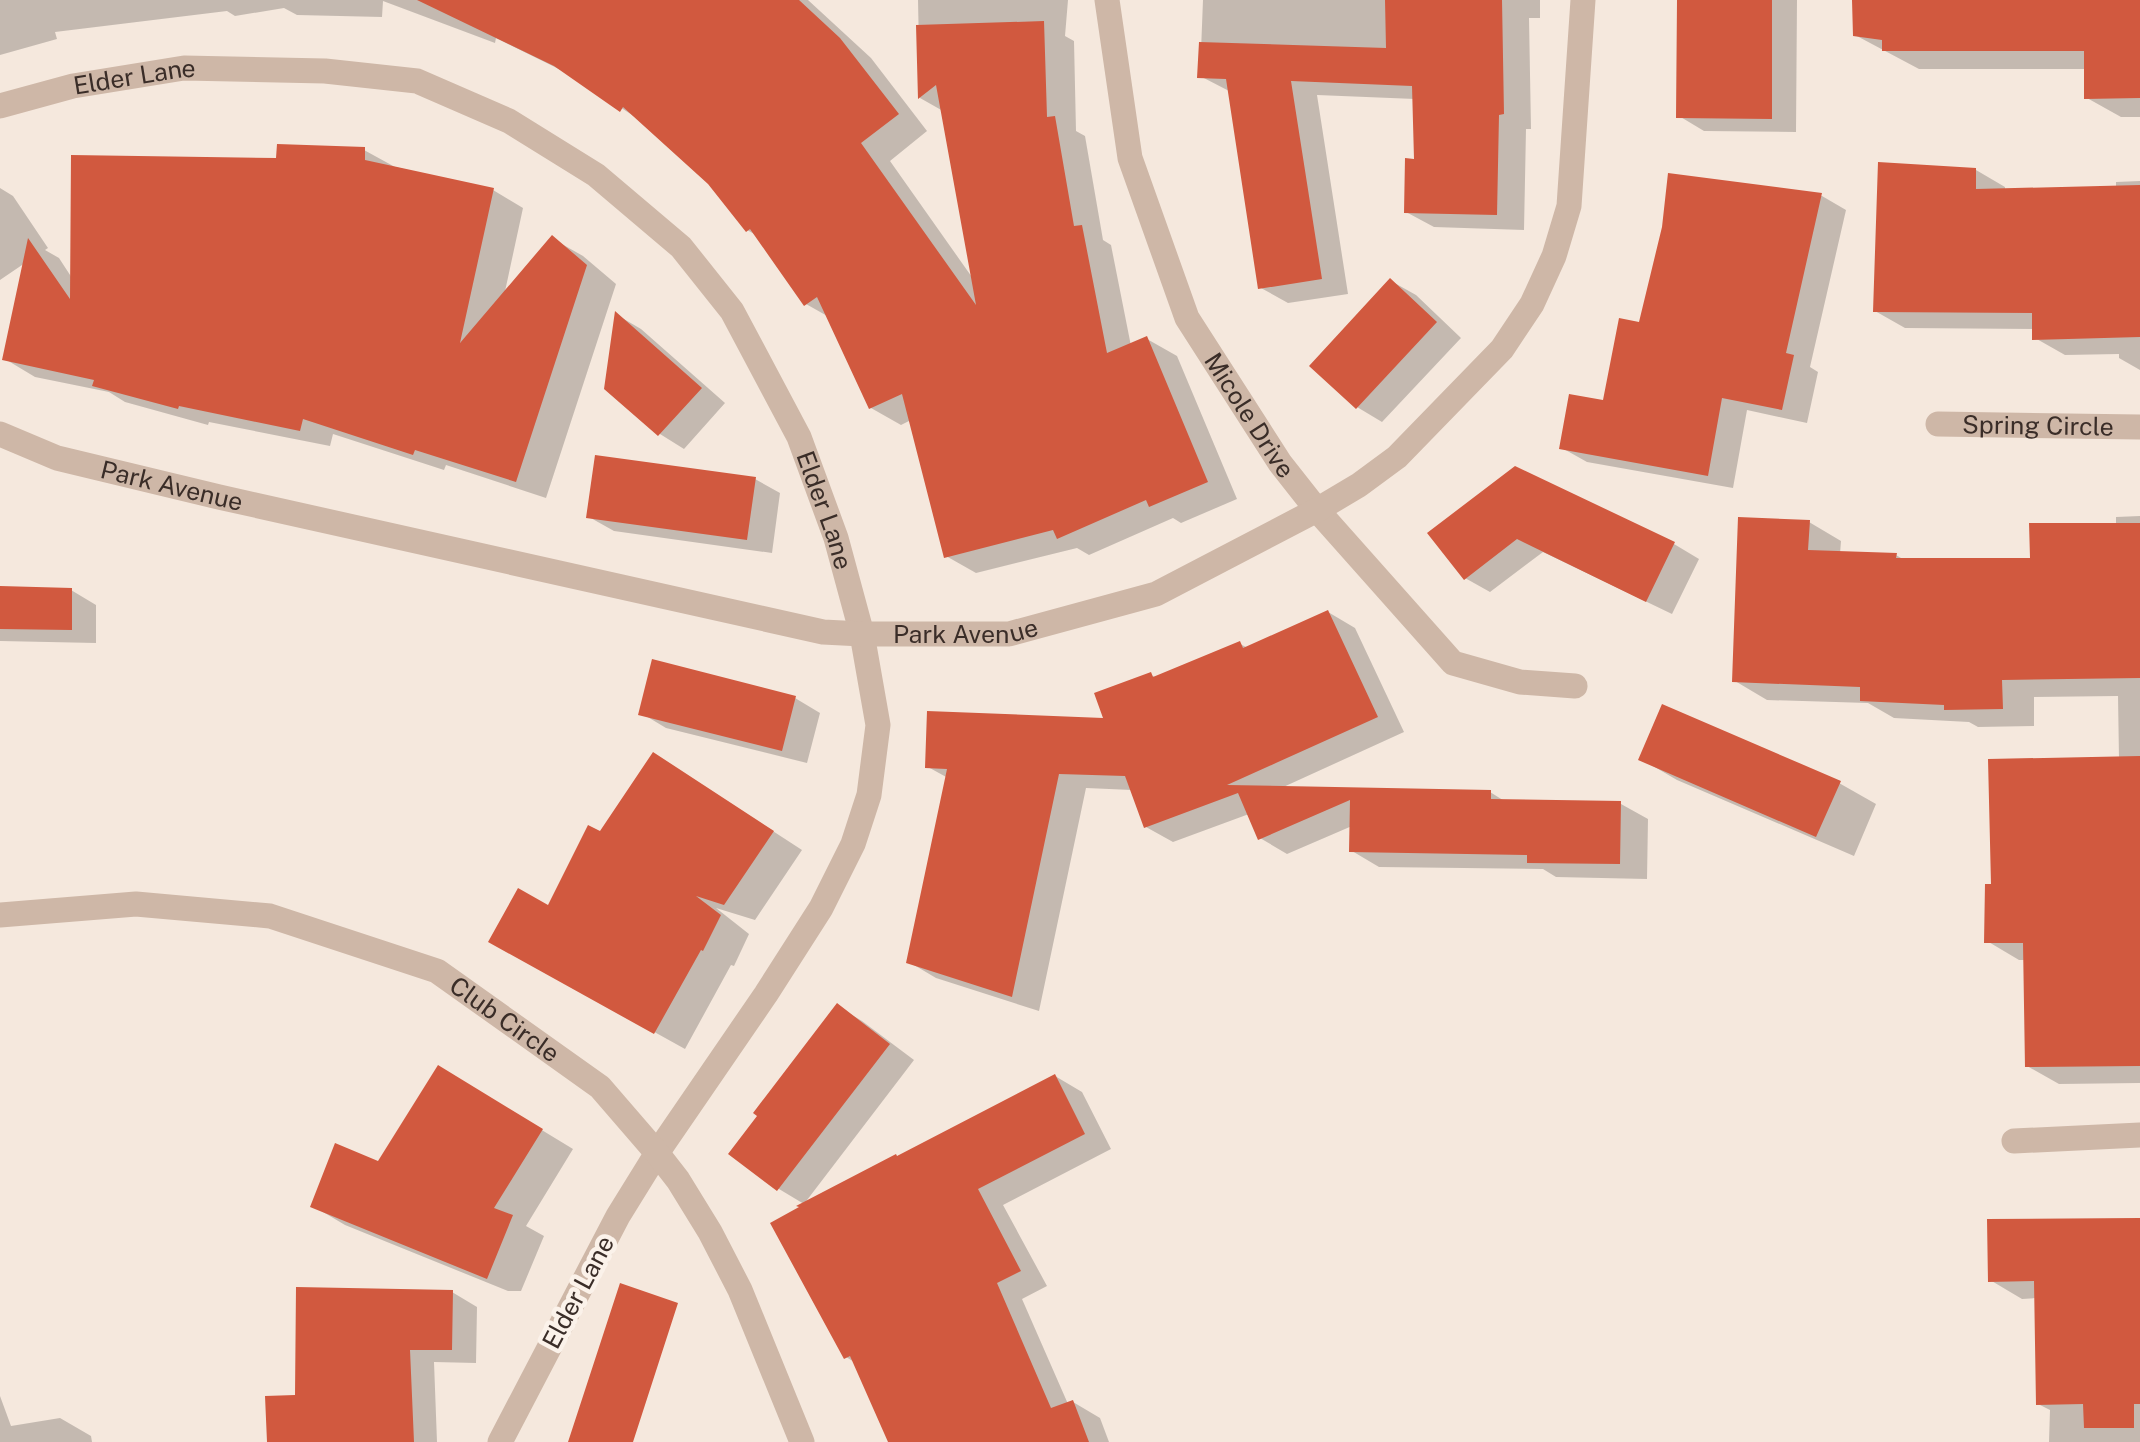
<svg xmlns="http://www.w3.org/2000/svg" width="2140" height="1442" viewBox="0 0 2140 1442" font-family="'Public Sans',sans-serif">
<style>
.shadow{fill:#0003}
.building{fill:#d1593f}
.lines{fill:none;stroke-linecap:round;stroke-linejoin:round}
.street{stroke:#ceb7a7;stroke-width:25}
.labels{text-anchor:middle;stroke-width:9;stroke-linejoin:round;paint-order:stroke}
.street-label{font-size:25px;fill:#3a2d28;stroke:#fbf2ea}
</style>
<rect width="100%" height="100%" fill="#f5e8dd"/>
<path class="shadow" d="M 0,0 L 808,0 L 871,58 L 927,131 L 890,161 L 974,280 L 943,111 L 920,98 L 918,0 L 1068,0 L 1065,36 L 1074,41 L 1076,131 L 1085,136 L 1103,240 L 1111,245 L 1131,346 L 1147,339 L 1177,356 L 1237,499 L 1181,523 L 1173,518 L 1089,555 L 1077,548 L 976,573 L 946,556 L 911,420 L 901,425 L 871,408 L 829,317 L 806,304 L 758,236 L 747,230 L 710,182 L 646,124 L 569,74 L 496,38 L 495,43 L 383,1 L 382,17 L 297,15 L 284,8 L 235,16 L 227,11 L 55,32 L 57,39 L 0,55 Z
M 1203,0 L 1540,0 L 1540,18 L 1529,18 L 1531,129 L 1526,129 L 1524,230 L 1434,227 L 1406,212 L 1416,161 L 1415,99 L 1317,95 L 1348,294 L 1288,303 L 1261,288 L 1231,92 L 1200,76 Z
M 1680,0 L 1797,0 L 1796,132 L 1704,131 L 1679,116 Z
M 1855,0 L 2140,0 L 2140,117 L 2121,117 L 2087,98 L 2086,69 L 1919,69 L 1855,35 Z
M 364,150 L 395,167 L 493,190 L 523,208 L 504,296 L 553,239 L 583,256 L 616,284 L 546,498 L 446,465 L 444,470 L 333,434 L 330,446 L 209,422 L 208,425 L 125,402 L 109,392 L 35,377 L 5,359 L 25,263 L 0,280 L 0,188 L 13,196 L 48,248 L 45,250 L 59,258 L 72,278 L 279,161 Z
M 1976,170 L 2005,187 L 2005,190 L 2116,188 L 2116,182 L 2140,181 L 2140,370 L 2119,358 L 2119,354 L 2065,355 L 2035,338 L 2035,329 L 1905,328 L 1875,311 Z
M 1670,176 L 1822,196 L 1846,210 L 1810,367 L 1818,372 L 1807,423 L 1747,410 L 1733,488 L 1587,462 L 1562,448 L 1605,403 L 1641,325 L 1664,228 Z
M 1391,281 L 1416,295 L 1461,338 L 1382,422 L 1357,407 Z
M 617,315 L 641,329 L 725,403 L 684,449 L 660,434 L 607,388 Z
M 1515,468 L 1674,544 L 1699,559 L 1672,614 L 1543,552 L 1490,592 L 1465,578 Z
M 755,479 L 780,493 L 772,553 L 614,531 L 589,517 Z
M 2140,516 L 2140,1083 L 2059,1084 L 2027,1066 L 2026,960 L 2019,960 L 1987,941 L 2119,759 L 2118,696 L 2034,697 L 2034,726 L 1978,727 L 1969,722 L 1894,718 L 1868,703 L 1767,700 L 1735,681 L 1809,522 L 1841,541 L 1840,554 L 1896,555 L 1906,561 L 2032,561 L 2116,526 L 2116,517 Z
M 0,589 L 71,590 L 96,605 L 96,643 L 0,641 Z
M 1328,612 L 1355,628 L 1404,732 L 1279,789 L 1490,792 L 1506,802 L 1621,804 L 1648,819 L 1647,879 L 1556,877 L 1543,869 L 1379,867 L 1352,851 L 1352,826 L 1287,854 L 1260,838 L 1249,814 L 1173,842 L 1146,827 L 1132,790 L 1086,788 L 1039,1011 L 936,978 L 909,962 L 948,778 L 928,767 L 1107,721 L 1151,675 L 1157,678 L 1240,644 L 1248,648 Z
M 795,698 L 820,713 L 807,763 L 666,728 L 641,713 Z
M 1641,759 L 1839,783 L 1876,804 L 1854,856 L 1677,780 Z
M 683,773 L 802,850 L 755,920 L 716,908 L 749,934 L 734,966 L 731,965 L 685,1049 L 521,958 L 549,909 L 601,834 Z
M 837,1006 L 862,1021 L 914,1060 L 804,1204 L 779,1189 L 731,1153 Z
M 1055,1076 L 1082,1092 L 1111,1149 L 1003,1205 L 1047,1286 L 1022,1299 L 1068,1404 L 1073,1402 L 1100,1418 L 1109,1442 L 891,1442 L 856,1363 L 846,1357 L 899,1158 Z
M 471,1087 L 573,1149 L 526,1226 L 544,1236 L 521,1291 L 508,1291 L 345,1225 L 313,1206 L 379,1164 Z
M 2140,1220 L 2140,1442 L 2049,1442 L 2050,1410 L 2038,1404 L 2036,1298 L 2022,1299 L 1990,1280 Z
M 452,1292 L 477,1307 L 476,1363 L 434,1362 L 437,1442 L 269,1442 Z
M 0,1396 L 11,1426 L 60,1418 L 91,1436 L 92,1442 L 0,1442 Z"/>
<path class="building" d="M 417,0 L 799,0 L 840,38 L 899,114 L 861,143 L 976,305 L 936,85 L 918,99 L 916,25 L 1044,21 L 1047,117 L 1055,116 L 1074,226 L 1082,225 L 1107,353 L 1147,336 L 1208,482 L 1149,507 L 1146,500 L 1057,539 L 1053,530 L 944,558 L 902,394 L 869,409 L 817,297 L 804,306 L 750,229 L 746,232 L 708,184 L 623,107 L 620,112 L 554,66 Z
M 1385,0 L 1502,0 L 1504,114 L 1499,115 L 1497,215 L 1404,213 L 1405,158 L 1414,159 L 1412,86 L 1291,81 L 1322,279 L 1258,289 L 1226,79 L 1197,78 L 1199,42 L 1386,48 Z
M 1677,0 L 1772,0 L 1772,119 L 1676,118 Z
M 1852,0 L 2140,0 L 2140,98 L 2084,99 L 2084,51 L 1882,51 L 1882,40 L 1853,36 Z
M 277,144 L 365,147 L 365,160 L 494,188 L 460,343 L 552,235 L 587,265 L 516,482 L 415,450 L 413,455 L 303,419 L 300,431 L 179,406 L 178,409 L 92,386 L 94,380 L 2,360 L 28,238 L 70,299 L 71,155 L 276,158 Z
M 1878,162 L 1976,168 L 1976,189 L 2140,185 L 2140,337 L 2032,340 L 2032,313 L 1873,312 Z
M 1668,173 L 1822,193 L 1786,353 L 1794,355 L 1782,410 L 1722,398 L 1708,476 L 1559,449 L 1569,394 L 1603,400 L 1619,318 L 1639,322 L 1662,227 Z
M 1390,278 L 1437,322 L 1356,409 L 1309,366 Z
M 615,311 L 702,388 L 658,436 L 604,389 Z
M 595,455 L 756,477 L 747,540 L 586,518 Z
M 1515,466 L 1675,542 L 1646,602 L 1517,539 L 1464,580 L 1427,533 Z
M 1738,517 L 1810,520 L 1808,550 L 1897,553 L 1896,558 L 2030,558 L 2029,523 L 2140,523 L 2140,678 L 2002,680 L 2003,709 L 1944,710 L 1944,705 L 1860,701 L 1860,687 L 1732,682 Z
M 0,586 L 72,588 L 72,630 L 0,629 Z
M 1328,610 L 1378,717 L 1227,785 L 1491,790 L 1491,799 L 1621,801 L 1620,864 L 1527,863 L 1527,855 L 1349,852 L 1350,800 L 1258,840 L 1238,793 L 1144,828 L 1125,776 L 1059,774 L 1012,997 L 906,963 L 947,769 L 925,768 L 927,711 L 1103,718 L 1094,693 L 1151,672 L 1153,677 L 1240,641 L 1243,648 Z
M 652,659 L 796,696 L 782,751 L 638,715 Z
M 1662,704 L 1841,781 L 1816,837 L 1638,760 Z
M 653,752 L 774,831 L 724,905 L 696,896 L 721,915 L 703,951 L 701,950 L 654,1034 L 488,942 L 518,888 L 548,905 L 588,825 L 600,831 Z
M 2140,756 L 2140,1066 L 2025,1067 L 2023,943 L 1984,943 L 1985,884 L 1991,884 L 1988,759 Z
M 837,1003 L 890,1044 L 777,1191 L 728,1154 L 757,1116 L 753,1113 Z
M 438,1065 L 543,1129 L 494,1208 L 513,1215 L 487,1279 L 310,1207 L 335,1143 L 378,1161 Z
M 1055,1074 L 1085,1134 L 978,1189 L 1021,1271 L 997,1283 L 1051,1408 L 1073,1400 L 1089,1442 L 888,1442 L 850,1356 L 844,1359 L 770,1223 L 799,1207 L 796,1206 L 896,1154 L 897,1156 Z
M 2140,1218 L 2140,1404 L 2134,1404 L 2134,1428 L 2084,1428 L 2083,1404 L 2036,1405 L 2034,1281 L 1988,1282 L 1987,1219 Z
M 620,1283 L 678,1303 L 633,1442 L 568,1442 Z
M 296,1287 L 453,1290 L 452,1350 L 410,1350 L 414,1442 L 267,1442 L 265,1396 L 295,1395 Z"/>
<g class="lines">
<g class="street">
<path id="s1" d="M 1107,0 L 1130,158 L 1187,318 L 1280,463 L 1317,510 L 1453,663 L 1520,682 L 1575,686"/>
<path id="s2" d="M 0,106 L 73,86 L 184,68 L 325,71 L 417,81 L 509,121 L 596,175 L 681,247 L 732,311 L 799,437 L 836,538 L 862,634 L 878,725 L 869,795 L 853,844 L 821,908 L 766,994 L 657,1153 L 618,1216 L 500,1442"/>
<path id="s3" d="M 1938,424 L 2140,427"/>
<path id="s4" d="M 0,434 L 57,458 L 219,497 L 823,632 L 862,634 L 1009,634 L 1156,594 L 1317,510 L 1359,485 L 1397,457 L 1502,349 L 1532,304 L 1554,256 L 1569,206 L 1583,0"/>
<path id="s5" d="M 0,915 L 136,904 L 270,916 L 437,971 L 600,1087 L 657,1153 L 678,1180 L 710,1232 L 740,1290 L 802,1442"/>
<path d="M 2014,1141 L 2140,1135"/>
</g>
</g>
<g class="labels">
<g class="street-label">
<text dy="9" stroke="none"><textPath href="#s2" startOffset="138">Elder Lane</textPath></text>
<text dy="9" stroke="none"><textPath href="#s1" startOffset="445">Micole Drive</textPath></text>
<text dy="9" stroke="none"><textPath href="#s3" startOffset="100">Spring Circle</textPath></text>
<text dy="9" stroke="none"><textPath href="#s4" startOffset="180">Park Avenue</textPath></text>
<text dy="9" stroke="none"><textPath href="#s2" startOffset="1038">Elder Lane</textPath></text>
<text dy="9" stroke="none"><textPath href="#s4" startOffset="990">Park Avenue</textPath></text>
<text dy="9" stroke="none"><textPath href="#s5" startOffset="530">Club Circle</textPath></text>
<text transform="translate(578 1292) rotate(-62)" y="9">Elder Lane</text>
</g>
</g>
</svg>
